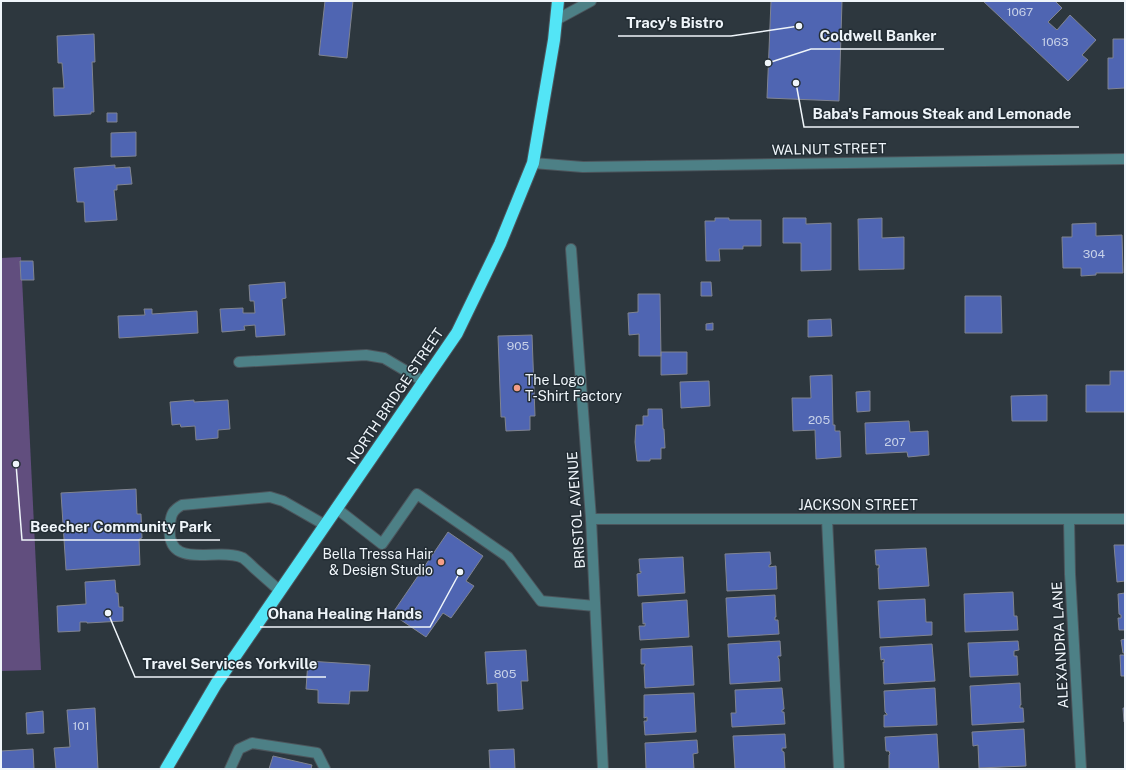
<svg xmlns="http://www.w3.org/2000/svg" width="1126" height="770" viewBox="0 0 1126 770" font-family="'Public Sans',sans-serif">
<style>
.green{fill:#614e7e}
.building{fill:#4f65b2;stroke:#808490}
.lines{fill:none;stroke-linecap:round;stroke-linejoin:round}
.minor-casing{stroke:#4c555c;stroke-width:12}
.highway-casing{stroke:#4c555c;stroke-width:14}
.minor{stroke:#4d8086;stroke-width:10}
.highway{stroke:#53e5f6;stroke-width:12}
.poi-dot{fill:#f49e87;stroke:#232d34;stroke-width:1.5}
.labels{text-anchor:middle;stroke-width:3;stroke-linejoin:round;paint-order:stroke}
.number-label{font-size:12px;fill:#c7d1e8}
.street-label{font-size:14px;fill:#eff5fa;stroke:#232d34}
.poi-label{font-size:14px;fill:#eff5fa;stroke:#232d34;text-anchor:start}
.leader{fill:none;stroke:#eff5fa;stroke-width:1.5}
.callout-dot{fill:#eff5fa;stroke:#232d34;stroke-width:1.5}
.callout-label{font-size:15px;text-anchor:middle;font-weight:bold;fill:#eff5fa;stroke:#232d34;stroke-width:3;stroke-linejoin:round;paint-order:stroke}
</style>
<rect width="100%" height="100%" fill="#2d373e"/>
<path class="green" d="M 21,257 L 41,670 L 1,671 L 1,258 Z"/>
<path class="building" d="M 325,1 L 353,1 L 347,58 L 319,55 Z
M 771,1 L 842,1 L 839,101 L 767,98 Z
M 983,1 L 1055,1 L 1062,8 L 1048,22 L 1057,30 L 1070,15 L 1096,40 L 1082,55 L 1088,60 L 1068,81 Z
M 94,34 L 95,62 L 92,62 L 94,112 L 91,112 L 91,114 L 54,116 L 53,88 L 64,88 L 62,63 L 58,63 L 57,36 Z
M 1113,39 L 1125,39 L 1125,88 L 1108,89 L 1108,58 L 1113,58 Z
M 107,113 L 117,113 L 117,122 L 107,122 Z
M 136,132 L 136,156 L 111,157 L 111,133 Z
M 115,165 L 115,168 L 130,167 L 132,184 L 117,185 L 117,190 L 114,190 L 117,220 L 85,222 L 84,202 L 77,202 L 74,168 Z
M 715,218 L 729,218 L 729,220 L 761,220 L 761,246 L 743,246 L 743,249 L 719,249 L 720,261 L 706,261 L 705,221 L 715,221 Z
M 783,218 L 806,218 L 806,224 L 831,223 L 831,270 L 801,271 L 801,243 L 783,243 Z
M 882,218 L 882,238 L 904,237 L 904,269 L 859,270 L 858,219 Z
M 1096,223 L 1096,236 L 1122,235 L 1123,273 L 1096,273 L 1096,275 L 1081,276 L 1081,268 L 1063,268 L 1062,237 L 1072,237 L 1072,224 Z
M 20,261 L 33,261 L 34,280 L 21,280 Z
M 285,282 L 286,298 L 282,299 L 285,335 L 256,337 L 255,325 L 244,326 L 245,330 L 222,332 L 220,309 L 243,308 L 243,313 L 255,313 L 254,301 L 250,301 L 249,285 Z
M 701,282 L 711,282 L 712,296 L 701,296 Z
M 638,294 L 660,294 L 661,356 L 639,356 L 639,334 L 629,335 L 628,313 L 638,312 Z
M 965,296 L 1001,296 L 1002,333 L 965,333 Z
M 144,309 L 152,309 L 152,314 L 197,311 L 198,333 L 119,338 L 118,316 L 145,315 Z
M 831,319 L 832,336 L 808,337 L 808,320 Z
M 713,323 L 713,330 L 706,330 L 706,324 Z
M 532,335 L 535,416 L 530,416 L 530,430 L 506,431 L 505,417 L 501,417 L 498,336 Z
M 661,352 L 687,352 L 687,374 L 661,375 Z
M 1110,371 L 1125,371 L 1125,412 L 1086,412 L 1086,385 L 1110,385 Z
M 832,375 L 833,425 L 835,425 L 835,431 L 840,431 L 841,457 L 816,459 L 815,430 L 793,431 L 792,398 L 811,398 L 810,376 Z
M 709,381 L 710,406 L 681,408 L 680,382 Z
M 870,391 L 870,411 L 857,412 L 856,392 Z
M 1047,395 L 1047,421 L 1012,421 L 1011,396 Z
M 194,400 L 194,402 L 228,400 L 230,429 L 218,430 L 218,438 L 196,440 L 195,426 L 181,427 L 180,424 L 172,425 L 170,402 Z
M 648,409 L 662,409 L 663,429 L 664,429 L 665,448 L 661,448 L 661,459 L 650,459 L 650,461 L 637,461 L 635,442 L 636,425 L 643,425 L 643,416 L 648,416 Z
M 909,421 L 910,432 L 928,431 L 929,455 L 908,457 L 907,452 L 866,454 L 865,423 Z
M 136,489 L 137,514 L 141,514 L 142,538 L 139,539 L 140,565 L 66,570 L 61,493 Z
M 448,532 L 483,556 L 466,581 L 474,586 L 451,618 L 443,613 L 426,637 L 392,614 Z
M 1114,545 L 1125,545 L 1125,581 L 1117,582 Z
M 926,548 L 929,586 L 879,589 L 878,568 L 879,568 L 879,565 L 876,565 L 875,550 Z
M 770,552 L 771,564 L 769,565 L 769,567 L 776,566 L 777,589 L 727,591 L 725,554 Z
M 683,557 L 685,593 L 638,596 L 637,574 L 641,573 L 641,571 L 640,572 L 639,559 Z
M 115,580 L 116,593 L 118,593 L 119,607 L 123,607 L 123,621 L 87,623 L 87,622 L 80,622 L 80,631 L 58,632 L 57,606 L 86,604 L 85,582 Z
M 1013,592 L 1014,614 L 1014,616 L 1017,616 L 1018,630 L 965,632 L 964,594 Z
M 1125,593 L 1125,630 L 1119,630 L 1118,618 L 1121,618 L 1121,615 L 1119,614 L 1118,594 Z
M 775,595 L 776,617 L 775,617 L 775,620 L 778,620 L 779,634 L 728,637 L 726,598 Z
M 925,599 L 926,622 L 932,622 L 932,635 L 880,638 L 878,601 Z
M 687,600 L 689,637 L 640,640 L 639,626 L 645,626 L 645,623 L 643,624 L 642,603 Z
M 1125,639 L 1125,653 L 1123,653 L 1121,640 Z
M 780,641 L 781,656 L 778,656 L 778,658 L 779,659 L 780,681 L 730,684 L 728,644 Z
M 1018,641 L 1019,650 L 1014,651 L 1014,656 L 1017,656 L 1018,675 L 970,677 L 968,643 Z
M 932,644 L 935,681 L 884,684 L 883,662 L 884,663 L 884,659 L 881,660 L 880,647 Z
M 692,646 L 694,685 L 645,688 L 644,667 L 645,665 L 645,664 L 641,664 L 641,649 Z
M 526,650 L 528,681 L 521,681 L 523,709 L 498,711 L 497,683 L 487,684 L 485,652 Z
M 1120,655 L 1125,655 L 1125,676 L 1121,676 Z
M 308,661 L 370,665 L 368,691 L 350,691 L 349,704 L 318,703 L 318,690 L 306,689 Z
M 1020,683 L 1021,705 L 1020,705 L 1020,708 L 1023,708 L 1024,722 L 972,725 L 970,686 Z
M 782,688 L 784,708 L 784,709 L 782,710 L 782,712 L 784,712 L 785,724 L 732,727 L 731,713 L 736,713 L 735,690 Z
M 935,688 L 937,725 L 884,727 L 884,715 L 887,715 L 887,714 L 885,712 L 884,691 Z
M 694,693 L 696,732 L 645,735 L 644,721 L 647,721 L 647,717 L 644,718 L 644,695 Z
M 95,708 L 98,769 L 56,769 L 54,748 L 70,747 L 67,710 Z
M 1123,708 L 1125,708 L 1125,722 L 1124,722 Z
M 43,711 L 44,733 L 27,734 L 26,713 Z
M 1024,729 L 1026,766 L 979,768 L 978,745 L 973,746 L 972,732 Z
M 785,734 L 786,748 L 782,748 L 782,751 L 784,752 L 785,769 L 735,769 L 733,736 Z
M 937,734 L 939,769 L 889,769 L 889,755 L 890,754 L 889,751 L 886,751 L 885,737 Z
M 697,740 L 698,753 L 693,754 L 694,769 L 646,769 L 645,743 Z
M 33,749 L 34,769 L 1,769 L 1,751 Z
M 514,749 L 515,769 L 490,769 L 489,750 Z
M 273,756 L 312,765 L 311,769 L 269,769 Z"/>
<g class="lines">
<defs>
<path id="minor" d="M 556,20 L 591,1
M 533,163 L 583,167 L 1125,159
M 571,249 L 591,519 L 603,769
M 239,362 L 366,355 L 384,358 L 423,381
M 336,508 L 382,544 L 417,494 L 508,557 L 541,601 L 595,606
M 591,519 L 1125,519
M 827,519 L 839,769
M 1069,519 L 1070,574 L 1081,769
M 280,591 C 271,583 263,576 254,568 C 251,565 247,561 243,558 C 218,546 164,573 170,524 C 171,514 173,510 182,505 L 270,497 L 283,501 L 325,525
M 230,769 L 239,749 L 252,743 L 317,753 L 325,769"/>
<path id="highway" d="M 166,769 L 216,684 L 457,333 L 500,244 L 533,163 L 554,40 L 558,1"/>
</defs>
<use href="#minor" class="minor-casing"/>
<use href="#highway" class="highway-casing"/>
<use href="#minor" class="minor"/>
<use href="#highway" class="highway"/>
</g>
<g class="poi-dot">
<circle cx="517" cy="388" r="4"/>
<circle cx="441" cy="562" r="4"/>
</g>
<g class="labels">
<g class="number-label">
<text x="1020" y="16">1067</text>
<text x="1055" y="46">1063</text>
<text x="1094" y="258">304</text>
<text x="518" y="350">905</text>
<text x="819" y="424">205</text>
<text x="895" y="446">207</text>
<text x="505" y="678">805</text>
<text x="81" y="730">101</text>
</g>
<g class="street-label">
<text transform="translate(829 149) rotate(-1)" y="5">WALNUT STREET</text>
<text transform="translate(395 396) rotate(-56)" y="5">NORTH BRIDGE STREET</text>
<text x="858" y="510">JACKSON STREET</text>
<text transform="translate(576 510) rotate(-94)" y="5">BRISTOL AVENUE</text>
<text transform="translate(1060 645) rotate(-93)" y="5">ALEXANDRA LANE</text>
</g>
<g class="poi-label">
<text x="525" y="385">The Logo<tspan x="525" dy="16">T-Shirt Factory</tspan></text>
<text x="433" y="559" text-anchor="end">Bella Tressa Hair<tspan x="433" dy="16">&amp; Design Studio</tspan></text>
</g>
</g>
<path class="leader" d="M799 26L731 36H618M768 63L811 49H944M796 83L804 127H1079M16 464L22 540H220M460 572L430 627H260M108 613L135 677H326"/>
<g class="callout-dot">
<circle cx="799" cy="26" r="4"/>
<circle cx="768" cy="63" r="4"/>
<circle cx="796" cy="83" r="4"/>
<circle cx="16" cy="464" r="4"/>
<circle cx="460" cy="572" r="4"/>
<circle cx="108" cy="613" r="4"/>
</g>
<g class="callout-label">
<text x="675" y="28">Tracy's Bistro</text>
<text x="878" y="41">Coldwell Banker</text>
<text x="942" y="119">Baba's Famous Steak and Lemonade</text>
<text x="121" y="532">Beecher Community Park</text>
<text x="345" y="619">Ohana Healing Hands</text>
<text x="230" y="669">Travel Services Yorkville</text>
</g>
<rect width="1126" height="770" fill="none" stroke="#eff5fa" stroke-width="4"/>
</svg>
